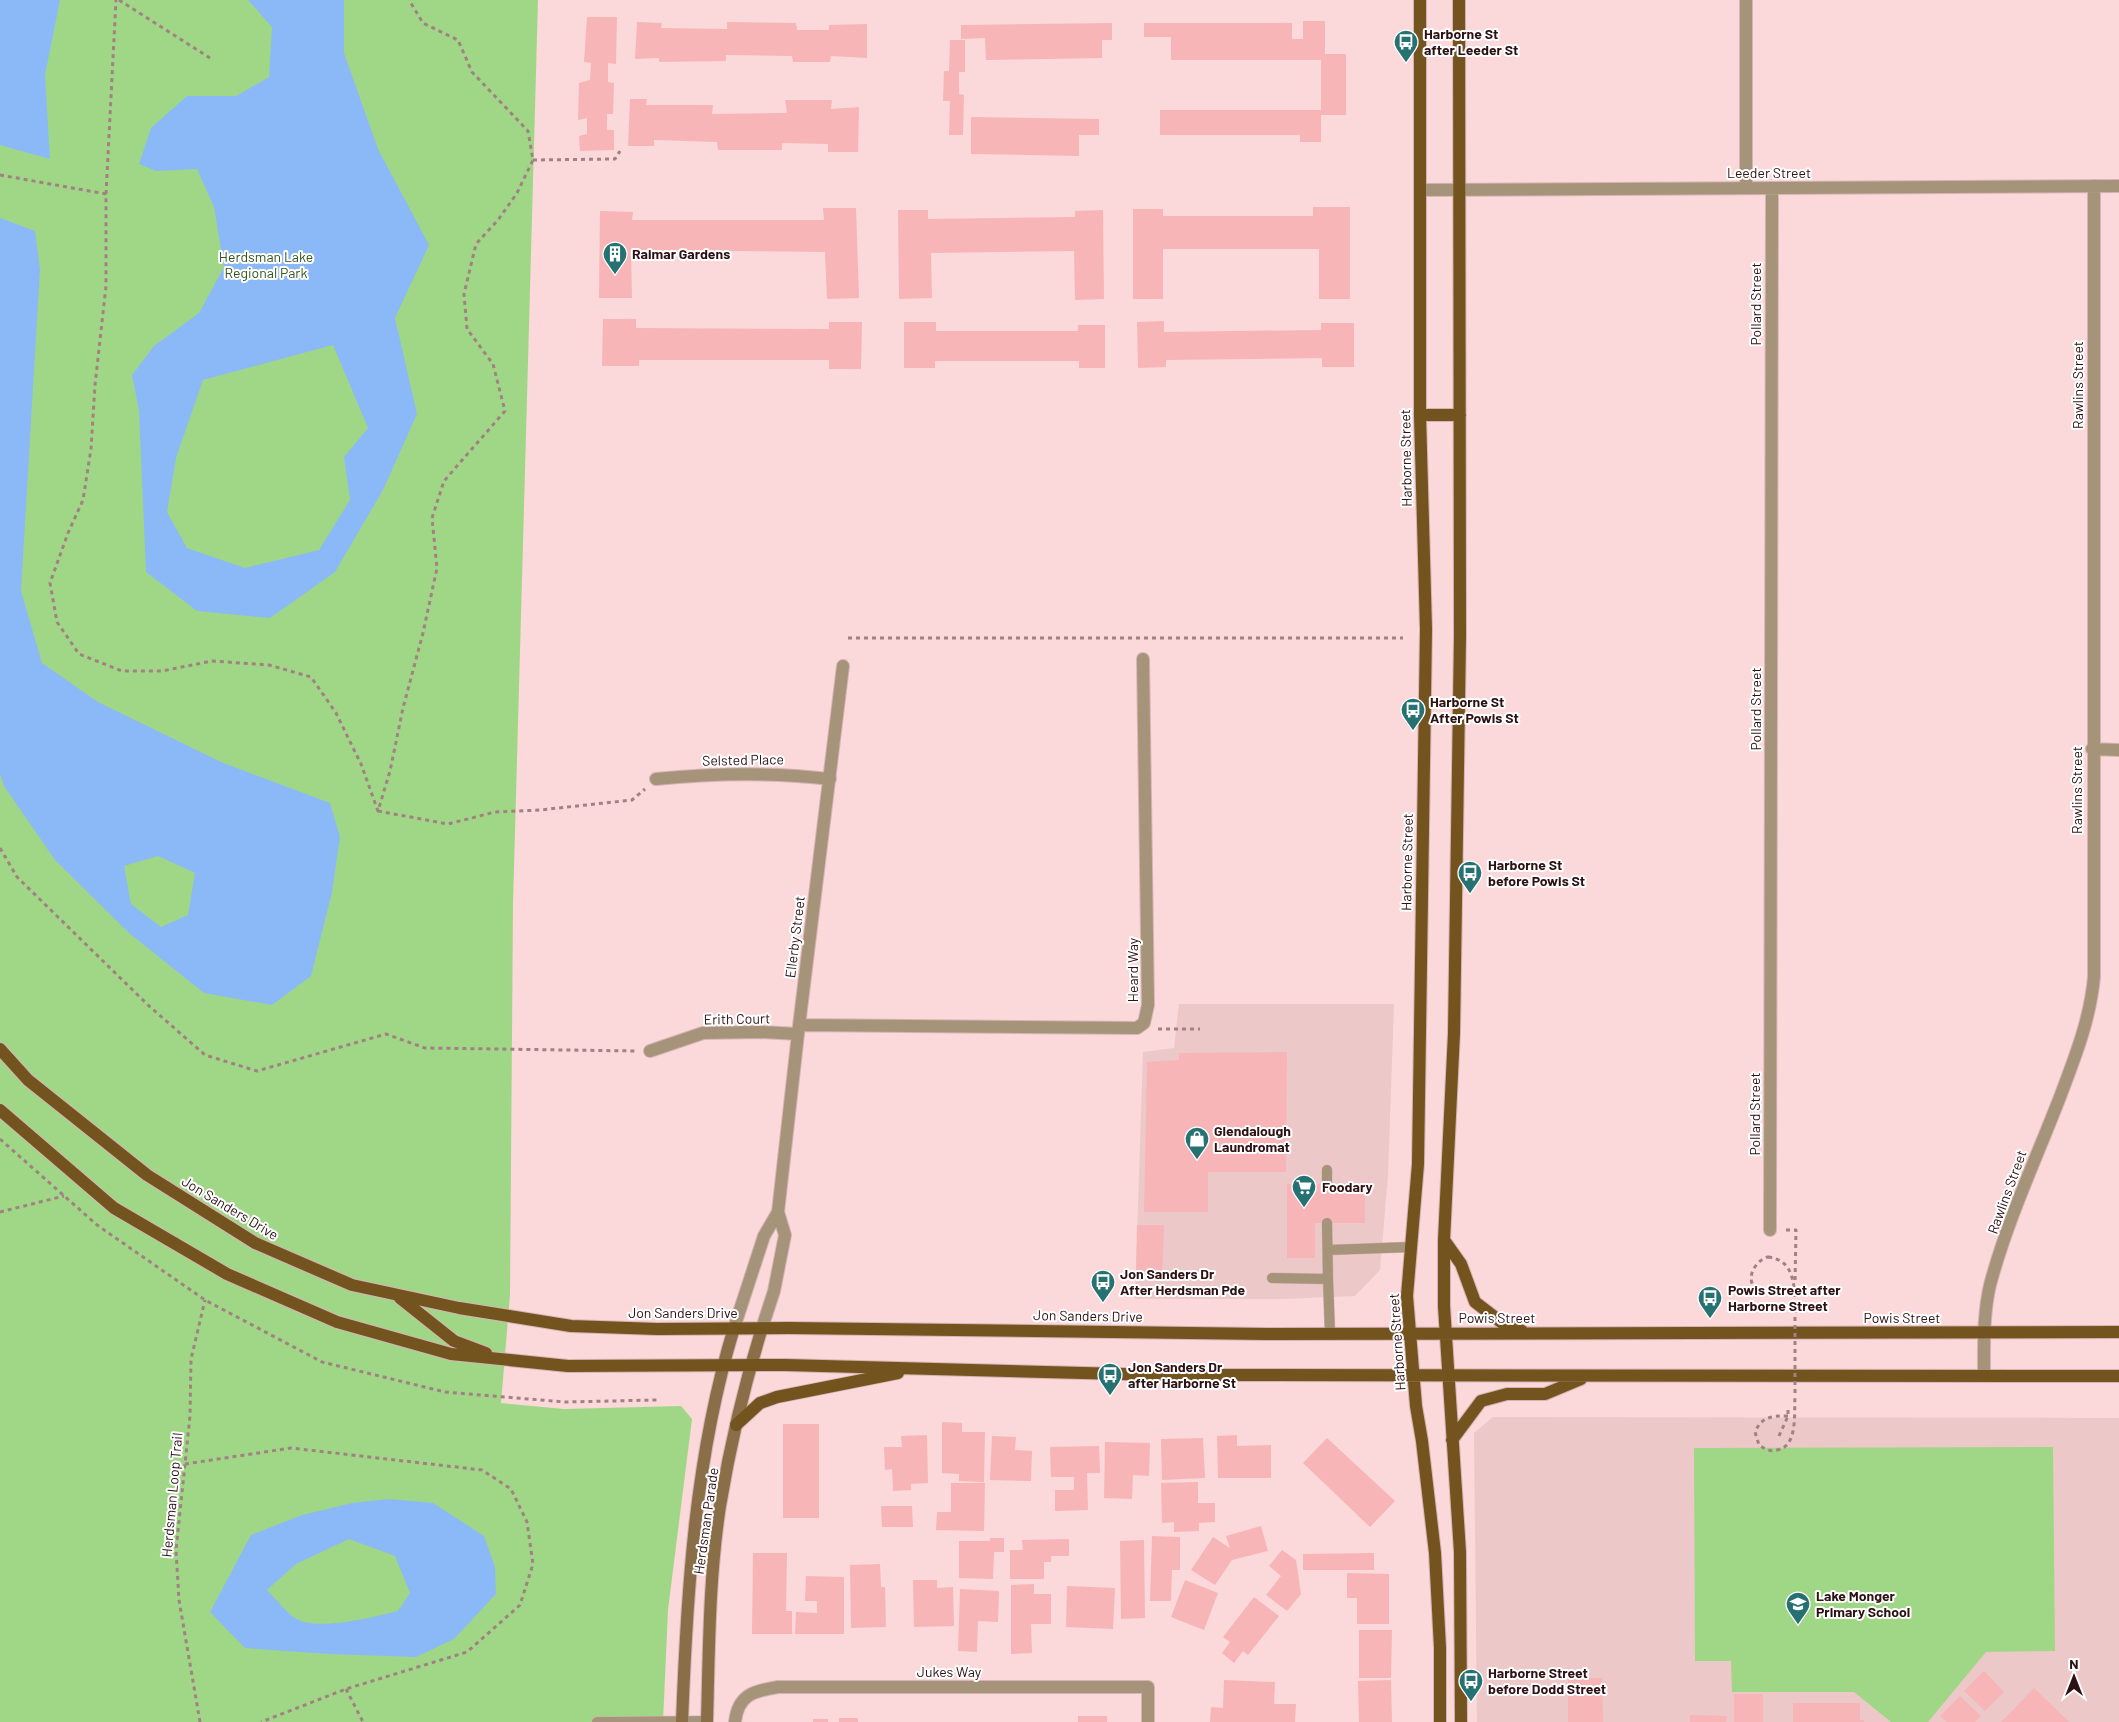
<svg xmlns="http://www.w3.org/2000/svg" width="2119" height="1722" viewBox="0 0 2119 1722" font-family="Barlow,sans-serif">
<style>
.built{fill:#edc8c9}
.green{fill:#a0d786}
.water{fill:#8bb9f7;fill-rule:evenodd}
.building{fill:#f7b5b8}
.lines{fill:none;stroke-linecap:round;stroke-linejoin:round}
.service-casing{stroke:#d6b4b5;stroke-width:11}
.minor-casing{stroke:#d6b4b5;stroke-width:14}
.secondary-casing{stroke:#d6b4b5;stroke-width:14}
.primary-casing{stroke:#d6b4b5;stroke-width:14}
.path{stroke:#a18183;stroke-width:3;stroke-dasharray:4 4;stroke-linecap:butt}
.service{stroke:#a6947a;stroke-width:10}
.minor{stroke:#a6947a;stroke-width:12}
.secondary{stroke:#896e47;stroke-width:12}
.primary{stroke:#73531e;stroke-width:12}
.path-bridge{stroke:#a18183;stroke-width:3;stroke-dasharray:4 4;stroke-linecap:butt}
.labels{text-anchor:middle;stroke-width:4;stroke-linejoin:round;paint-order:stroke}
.poi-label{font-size:14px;font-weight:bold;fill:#2d1113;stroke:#fff;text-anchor:start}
.street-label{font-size:14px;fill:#2d1113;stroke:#fff}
.park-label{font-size:14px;fill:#31551d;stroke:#fff}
</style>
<rect width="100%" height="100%" fill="#fbd8d9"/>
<path class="built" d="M 1179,1004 L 1394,1004 L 1388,1175 L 1380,1270 L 1355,1296 L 1282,1299 L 1135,1299 L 1143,1052 L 1174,1048 Z
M 1493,1417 L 2119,1418 L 2119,1722 L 1477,1722 L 1474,1433 Z"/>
<path class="green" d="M 0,0 L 538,0 L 513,904 L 510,1295 L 501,1403 L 564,1409 L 681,1406 L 692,1419 L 668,1610 L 663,1722 L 0,1722 Z
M 2053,1447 L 2055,1651 L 1986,1652 L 1928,1722 L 1891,1722 L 1854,1692 L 1732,1692 L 1731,1661 L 1695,1661 L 1694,1448 Z"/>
<path class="water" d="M 0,0 L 60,0 L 45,75 L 50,159 L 0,145 Z
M 248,0 L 344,0 L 344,53 L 378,149 L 429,245 L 395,318 L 417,414 L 383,490 L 335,572 L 270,618 L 197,611 L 146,572 L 139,411 L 132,375 L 154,346 L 199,313 L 224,267 L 214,207 L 197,169 L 156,171 L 139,164 L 151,128 L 187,96 L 236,96 L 269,77 L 272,27 ZM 333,345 L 368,428 L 344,457 L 350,500 L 319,550 L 245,568 L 187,548 L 167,512 L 176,458 L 203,380 Z
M 0,218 L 35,231 L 40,269 L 21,591 L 42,663 L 98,702 L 221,762 L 330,803 L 340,837 L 332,892 L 311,976 L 272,1005 L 204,993 L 129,933 L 55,860 L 4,786 L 0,774 ZM 158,856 L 195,873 L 188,915 L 161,927 L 131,904 L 124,866 Z
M 389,1499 L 433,1503 L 484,1536 L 495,1567 L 496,1594 L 454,1639 L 416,1657 L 328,1654 L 245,1648 L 210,1612 L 251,1535 L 302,1515 L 352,1503 ZM 349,1539 L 395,1556 L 410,1593 L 398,1611 C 374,1617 315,1632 295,1618 C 285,1611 276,1599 267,1590 L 296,1564 Z"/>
<path class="building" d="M 587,17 L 617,17 L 616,64 L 608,63 L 608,82 L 614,83 L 613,114 L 607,114 L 607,130 L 614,130 L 614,150 L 580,151 L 579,136 L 587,134 L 587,118 L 578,120 L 579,83 L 590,80 L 591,63 L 584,62 Z
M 1303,21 L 1325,21 L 1325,54 L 1346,54 L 1346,115 L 1321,115 L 1321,142 L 1300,142 L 1300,135 L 1160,135 L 1160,110 L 1321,110 L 1321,60 L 1171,60 L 1171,37 L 1144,37 L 1144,23 L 1292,23 L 1292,39 L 1303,39 Z
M 637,22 L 662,23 L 661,28 L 727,29 L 727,22 L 796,23 L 797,30 L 829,30 L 829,25 L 867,24 L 867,58 L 831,56 L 830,62 L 793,62 L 792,56 L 726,55 L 726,61 L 659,62 L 659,58 L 635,59 Z
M 1112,23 L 1112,40 L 1102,40 L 1102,58 L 986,60 L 985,38 L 961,39 L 961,25 Z
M 950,40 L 965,40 L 965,72 L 959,72 L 959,94 L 964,95 L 963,135 L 949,135 L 950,101 L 943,101 L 944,71 L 949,71 Z
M 630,99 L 647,99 L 646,105 L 713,105 L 712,114 L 787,113 L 785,100 L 832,100 L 831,109 L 859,107 L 858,152 L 828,152 L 828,144 L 782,143 L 782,150 L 718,150 L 717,142 L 654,140 L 654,146 L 628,146 Z
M 971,117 L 1099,119 L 1099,135 L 1079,135 L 1079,156 L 971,154 Z
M 1313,207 L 1350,207 L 1350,299 L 1319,299 L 1319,249 L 1163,249 L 1163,299 L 1133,299 L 1133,209 L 1163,209 L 1163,216 L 1313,216 Z
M 823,208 L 856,208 L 859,298 L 827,299 L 825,252 L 631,250 L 632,298 L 599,298 L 600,211 L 633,212 L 632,220 L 824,220 Z
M 898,210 L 928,210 L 928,219 L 1075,217 L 1075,211 L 1103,210 L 1104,299 L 1075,300 L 1074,251 L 931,253 L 932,298 L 899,299 Z
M 603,319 L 636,319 L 636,328 L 829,329 L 829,322 L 862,322 L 861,369 L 829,369 L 829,360 L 639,360 L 639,366 L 602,366 Z
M 1164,321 L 1164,332 L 1321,330 L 1321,323 L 1354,323 L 1354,367 L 1322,367 L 1322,358 L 1166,360 L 1166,367 L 1138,368 L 1137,322 Z
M 904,322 L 936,322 L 936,331 L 1078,331 L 1078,325 L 1105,325 L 1105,368 L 1079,368 L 1079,361 L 935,361 L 935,368 L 904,368 Z
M 1287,1052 L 1286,1172 L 1208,1172 L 1208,1212 L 1144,1212 L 1147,1062 L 1179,1060 L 1179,1053 Z
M 1287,1184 L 1365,1184 L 1365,1223 L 1315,1223 L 1315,1258 L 1287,1258 Z
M 1137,1225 L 1164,1225 L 1162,1275 L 1136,1275 Z
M 942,1422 L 962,1423 L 962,1432 L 985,1432 L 984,1482 L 959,1481 L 959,1474 L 942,1473 Z
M 783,1424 L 819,1424 L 819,1518 L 783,1518 Z
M 927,1435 L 928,1483 L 911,1484 L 911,1490 L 893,1491 L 892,1469 L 885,1470 L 884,1447 L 902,1447 L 901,1436 Z
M 1237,1435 L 1237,1446 L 1271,1445 L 1271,1478 L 1218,1478 L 1217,1436 Z
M 992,1436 L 1016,1437 L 1015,1450 L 1032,1451 L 1031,1481 L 990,1480 Z
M 1203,1438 L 1205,1478 L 1162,1480 L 1161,1439 Z
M 1327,1438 L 1395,1501 L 1370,1527 L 1303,1463 Z
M 1105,1442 L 1150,1443 L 1149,1476 L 1133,1475 L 1132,1499 L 1104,1498 Z
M 1099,1446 L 1100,1473 L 1087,1473 L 1088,1510 L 1055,1511 L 1055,1490 L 1074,1490 L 1074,1477 L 1051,1477 L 1050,1447 Z
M 1198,1482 L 1198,1503 L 1215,1503 L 1215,1522 L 1199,1523 L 1199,1531 L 1174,1532 L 1174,1522 L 1162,1523 L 1161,1483 Z
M 951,1483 L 985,1483 L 984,1531 L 936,1530 L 937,1512 L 951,1512 Z
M 881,1506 L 912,1506 L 913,1527 L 882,1527 Z
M 1261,1526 L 1268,1551 L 1232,1560 L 1215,1585 L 1191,1570 L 1213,1537 L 1230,1548 L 1226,1536 Z
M 1152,1536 L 1180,1537 L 1180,1570 L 1172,1570 L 1171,1601 L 1150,1601 Z
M 990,1538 L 1004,1538 L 1004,1552 L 994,1552 L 993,1579 L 959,1578 L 959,1541 L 990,1541 Z
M 1069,1539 L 1069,1556 L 1051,1556 L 1051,1562 L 1044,1562 L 1044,1579 L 1010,1579 L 1010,1550 L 1023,1550 L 1022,1540 Z
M 1144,1540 L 1145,1618 L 1121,1619 L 1120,1541 Z
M 1282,1550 L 1296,1560 L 1301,1594 L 1287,1611 L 1266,1595 L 1281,1576 L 1269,1566 Z
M 753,1553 L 787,1553 L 786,1611 L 792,1611 L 792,1634 L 752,1634 Z
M 1374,1553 L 1374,1570 L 1303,1570 L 1303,1554 Z
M 880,1564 L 881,1587 L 885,1587 L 886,1627 L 851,1628 L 850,1565 Z
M 1347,1573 L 1389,1574 L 1389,1624 L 1357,1624 L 1357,1598 L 1347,1598 Z
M 806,1576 L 844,1577 L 844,1634 L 795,1634 L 796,1612 L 817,1613 L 817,1601 L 805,1601 Z
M 913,1580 L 937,1580 L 937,1588 L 953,1587 L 954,1626 L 914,1627 Z
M 1185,1580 L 1218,1593 L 1204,1630 L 1171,1617 Z
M 1034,1584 L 1034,1594 L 1051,1594 L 1051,1624 L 1031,1624 L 1032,1653 L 1011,1654 L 1011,1585 Z
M 1067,1586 L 1115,1588 L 1113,1629 L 1066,1627 Z
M 960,1589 L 999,1591 L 998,1622 L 978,1621 L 977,1652 L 958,1651 Z
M 1254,1597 L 1279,1616 L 1248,1655 L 1243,1651 L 1234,1663 L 1222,1653 L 1230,1642 L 1223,1637 Z
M 1359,1630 L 1392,1630 L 1391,1678 L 1359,1678 Z
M 1984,1671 L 2004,1692 L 1985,1711 L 1964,1691 Z
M 1568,1678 L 1602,1678 L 1603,1722 L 1568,1722 Z
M 1224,1680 L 1275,1682 L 1274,1704 L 1296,1704 L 1295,1722 L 1210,1722 L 1211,1707 L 1223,1708 Z
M 1391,1680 L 1392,1722 L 1359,1722 L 1358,1681 Z
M 2034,1688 L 2069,1722 L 2001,1722 Z
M 1734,1694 L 1763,1694 L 1763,1722 L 1734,1722 Z
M 1960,1696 L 1981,1716 L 1975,1722 L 1947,1722 L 1940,1716 Z
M 1793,1703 L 1860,1703 L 1860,1720 L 1864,1720 L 1864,1722 L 1793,1722 Z
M 1690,1715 L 1727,1716 L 1726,1722 L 1690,1722 Z
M 1078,1716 L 1107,1716 L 1107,1722 L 1078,1722 Z
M 839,1718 L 858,1718 L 858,1722 L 839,1722 Z
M 813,1719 L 828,1719 L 828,1722 L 813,1722 Z"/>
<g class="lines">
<defs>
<path id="service" d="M 1327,1170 L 1327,1184
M 1327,1223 L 1328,1279
M 1328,1250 L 1411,1247
M 1272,1278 L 1328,1279 L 1330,1334
M 597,1722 L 707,1721"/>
<path id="minor" d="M 1746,0 L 1746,188
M 1420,190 L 2119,186
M 2092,749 L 2119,750
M 656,779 C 715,773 771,772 830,779
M 799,1025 L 1137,1028 L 1144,1023 L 1148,1005 L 1143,659
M 650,1051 L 703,1033 L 761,1032 L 798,1034
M 1770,1230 L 1772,188
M 734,1328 L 764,1236 L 778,1212
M 762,1328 L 774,1291 L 785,1235 L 778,1212 L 798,1034 L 843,666
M 1984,1376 C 1984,1346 1983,1315 1990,1285 C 2007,1221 2036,1159 2060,1097 C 2075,1057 2090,1020 2094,977 L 2094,186
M 735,1722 C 738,1695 753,1691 778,1687 L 1148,1687 L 1148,1722"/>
<path id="secondary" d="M 682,1722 C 687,1590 695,1456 734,1328
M 707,1722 C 709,1650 709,1577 720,1506 C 730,1446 744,1386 762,1328"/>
<path id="primary" d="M 1420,0 L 1420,415 L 1426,629 L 1418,1164 L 1407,1296 L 1416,1406 L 1422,1441 L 1435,1553 L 1440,1648 L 1440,1722
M 1459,0 L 1460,636 L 1454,1033 L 1444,1240 L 1444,1306 L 1460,1552 L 1461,1722
M 1420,415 L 1460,415
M 0,1049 L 28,1080 L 147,1175 L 255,1243 L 352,1285 L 459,1308 L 571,1326 L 657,1329 L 789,1328 L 1267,1334 L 2119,1332
M 0,1110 L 114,1208 L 227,1274 L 337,1322 L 451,1354 L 568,1366 L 785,1365 L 1161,1375 L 2119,1376
M 1444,1240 L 1461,1264 L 1475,1302 L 1501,1322 L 1522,1331
M 400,1298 L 454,1341 L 486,1353
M 736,1425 L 760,1403 L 777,1397 L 898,1373
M 1452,1440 L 1481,1401 L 1507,1394 L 1545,1394 L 1581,1379"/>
</defs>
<use href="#service" class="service-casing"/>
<use href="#minor" class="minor-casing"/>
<use href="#secondary" class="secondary-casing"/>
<use href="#primary" class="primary-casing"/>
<path class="path" d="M 119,0 L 210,58
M 533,160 L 615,159 L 620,151
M 0,175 L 106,194 L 106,286 L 95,385 L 91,449 L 83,500 L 68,533 L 50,583 L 57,622 L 79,654 L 122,671 L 162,671 L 212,661 L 269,665 L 311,677 L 336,713 L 361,764 L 378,811 L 390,771 L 403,708 L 423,633 L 437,568 L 432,518 L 444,481 L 505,411 L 493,364 L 467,329 L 464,294 L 476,244 L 498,220 L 517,193 L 533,160 L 528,131 L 472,72 L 458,40 L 423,23 L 409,0
M 106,194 L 116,0
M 848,638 L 1403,638
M 378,811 L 448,824 L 495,812 L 540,810 L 632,800 L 645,789
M 0,848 L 17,877 L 148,1005 L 205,1055 L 257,1071 L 386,1034 L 425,1048 L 636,1051
M 1158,1029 L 1200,1029
M 0,1139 L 97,1225 L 205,1300 L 322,1362 L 445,1392 L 565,1402 L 657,1400
M 0,1212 L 64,1196
M 1786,1230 L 1796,1230 L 1795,1283
M 1768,1257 C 1789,1260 1792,1273 1795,1293 C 1786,1292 1771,1295 1762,1292 C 1742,1285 1753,1261 1768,1257 Z
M 1795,1305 L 1795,1292
M 1788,1416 C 1772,1416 1762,1416 1755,1432 L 1759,1445 C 1765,1449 1770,1452 1777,1450 C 1798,1447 1794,1413 1795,1397
M 1779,1436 L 1788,1416 L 1788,1410
M 185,1464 L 291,1448 L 482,1470 L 511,1489 L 527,1522 L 533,1564 L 520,1605 L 467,1652 L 346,1689 L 261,1722
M 346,1689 L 363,1722
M 200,1722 L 179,1600 L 176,1550 L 190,1416 L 191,1359 L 205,1300"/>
<use href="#service" class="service"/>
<use href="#minor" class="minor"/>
<use href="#secondary" class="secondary"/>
<use href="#primary" class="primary"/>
<path class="path-bridge" d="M 1795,1293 L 1795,1397"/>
</g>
<defs>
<symbol id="bus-pin" viewBox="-11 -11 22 30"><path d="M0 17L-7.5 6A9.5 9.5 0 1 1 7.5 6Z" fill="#267172" stroke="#fff"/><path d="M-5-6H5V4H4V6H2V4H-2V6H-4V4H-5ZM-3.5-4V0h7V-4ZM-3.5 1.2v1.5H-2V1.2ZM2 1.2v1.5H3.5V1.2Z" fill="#fff"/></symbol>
<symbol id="building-pin" viewBox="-11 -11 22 30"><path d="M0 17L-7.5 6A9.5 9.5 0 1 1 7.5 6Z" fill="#267172" stroke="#fff"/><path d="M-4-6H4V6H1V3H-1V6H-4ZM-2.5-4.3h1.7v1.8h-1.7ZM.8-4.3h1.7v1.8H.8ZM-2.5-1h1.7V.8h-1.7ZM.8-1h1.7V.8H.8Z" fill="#fff"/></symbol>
<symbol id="shop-pin" viewBox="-11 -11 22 30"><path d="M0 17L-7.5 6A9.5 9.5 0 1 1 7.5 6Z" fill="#267172" stroke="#fff"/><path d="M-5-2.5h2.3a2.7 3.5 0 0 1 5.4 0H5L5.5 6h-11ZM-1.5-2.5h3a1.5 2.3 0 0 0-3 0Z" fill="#fff"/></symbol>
<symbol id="supermarket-pin" viewBox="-11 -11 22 30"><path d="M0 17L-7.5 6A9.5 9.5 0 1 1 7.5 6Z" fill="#267172" stroke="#fff"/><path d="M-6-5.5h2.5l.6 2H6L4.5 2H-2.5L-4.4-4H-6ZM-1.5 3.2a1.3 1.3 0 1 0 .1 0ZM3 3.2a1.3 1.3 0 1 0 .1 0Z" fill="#fff"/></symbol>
<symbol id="school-pin" viewBox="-11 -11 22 30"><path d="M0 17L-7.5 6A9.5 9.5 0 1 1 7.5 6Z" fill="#267172" stroke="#fff"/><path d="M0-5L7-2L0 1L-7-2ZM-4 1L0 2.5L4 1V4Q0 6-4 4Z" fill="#fff"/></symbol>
</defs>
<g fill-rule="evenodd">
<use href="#bus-pin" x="1392" y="28" width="28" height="38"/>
<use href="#building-pin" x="601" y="240" width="28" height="38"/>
<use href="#bus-pin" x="1399" y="696" width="28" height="38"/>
<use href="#bus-pin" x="1456" y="859" width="28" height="38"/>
<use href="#shop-pin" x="1183" y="1125" width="28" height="38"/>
<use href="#supermarket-pin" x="1290" y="1173" width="28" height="38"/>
<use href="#bus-pin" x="1089" y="1268" width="28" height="38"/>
<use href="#bus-pin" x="1696" y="1284" width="28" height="38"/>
<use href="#bus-pin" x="1096" y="1361" width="28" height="38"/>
<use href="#school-pin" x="1784" y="1590" width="28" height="38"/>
<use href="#bus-pin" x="1457" y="1667" width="28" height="38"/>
</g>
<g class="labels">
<g class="poi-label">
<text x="1424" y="39">Harborne St<tspan x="1424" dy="16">after Leeder St</tspan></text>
<text x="632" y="259">Raimar Gardens</text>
<text x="1430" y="707">Harborne St<tspan x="1430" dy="16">After Powis St</tspan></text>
<text x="1488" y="870">Harborne St<tspan x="1488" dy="16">before Powis St</tspan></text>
<text x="1214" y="1136">Glendalough<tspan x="1214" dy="16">Laundromat</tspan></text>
<text x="1322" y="1192">Foodary</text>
<text x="1120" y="1279">Jon Sanders Dr<tspan x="1120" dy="16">After Herdsman Pde</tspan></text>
<text x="1728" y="1295">Powis Street after<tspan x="1728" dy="16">Harborne Street</tspan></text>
<text x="1128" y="1372">Jon Sanders Dr<tspan x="1128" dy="16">after Harborne St</tspan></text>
<text x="1816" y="1601">Lake Monger<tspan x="1816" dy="16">Primary School</tspan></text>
<text x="1488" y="1678">Harborne Street<tspan x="1488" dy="16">before Dodd Street</tspan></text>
</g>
<g class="street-label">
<text x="1769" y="178">Leeder Street</text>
<text transform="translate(1756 304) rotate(-90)" y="5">Pollard Street</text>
<text transform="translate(2078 385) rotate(-90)" y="5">Rawlins Street</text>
<text transform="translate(1406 458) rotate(-91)" y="5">Harborne Street</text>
<text transform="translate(1756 709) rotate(-90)" y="5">Pollard Street</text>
<text transform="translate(743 760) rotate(-1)" y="5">Selsted Place</text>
<text transform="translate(2077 790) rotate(-90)" y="5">Rawlins Street</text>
<text transform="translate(1407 862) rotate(-89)" y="5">Harborne Street</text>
<text transform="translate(795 937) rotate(-83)" y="5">Ellerby Street</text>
<text transform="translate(1133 970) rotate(-90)" y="5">Heard Way</text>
<text transform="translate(737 1019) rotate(-1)" y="5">Erith Court</text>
<text transform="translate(1755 1114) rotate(-90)" y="5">Pollard Street</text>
<text transform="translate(2007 1192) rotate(-70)" y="5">Rawlins Street</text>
<text transform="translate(230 1208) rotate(31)" y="5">Jon Sanders Drive</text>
<text x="683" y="1318">Jon Sanders Drive</text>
<text transform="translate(1088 1316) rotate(1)" y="5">Jon Sanders Drive</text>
<text x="1497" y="1323">Powis Street</text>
<text x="1902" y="1323">Powis Street</text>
<text transform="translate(1397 1342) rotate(-94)" y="5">Harborne Street</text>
<text transform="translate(172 1495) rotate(-85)" y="5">Herdsman Loop Trail</text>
<text transform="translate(706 1521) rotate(-82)" y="5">Herdsman Parade</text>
<text x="949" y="1677">Jukes Way</text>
</g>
<g class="park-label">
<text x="266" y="262">Herdsman Lake<tspan x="266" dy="16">Regional Park</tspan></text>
</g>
</g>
<g transform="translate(2074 1677)" stroke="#ffffff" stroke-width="4" paint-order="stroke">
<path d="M0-4L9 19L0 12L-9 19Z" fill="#2d1113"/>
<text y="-8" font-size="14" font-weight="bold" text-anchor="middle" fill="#2d1113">N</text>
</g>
</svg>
